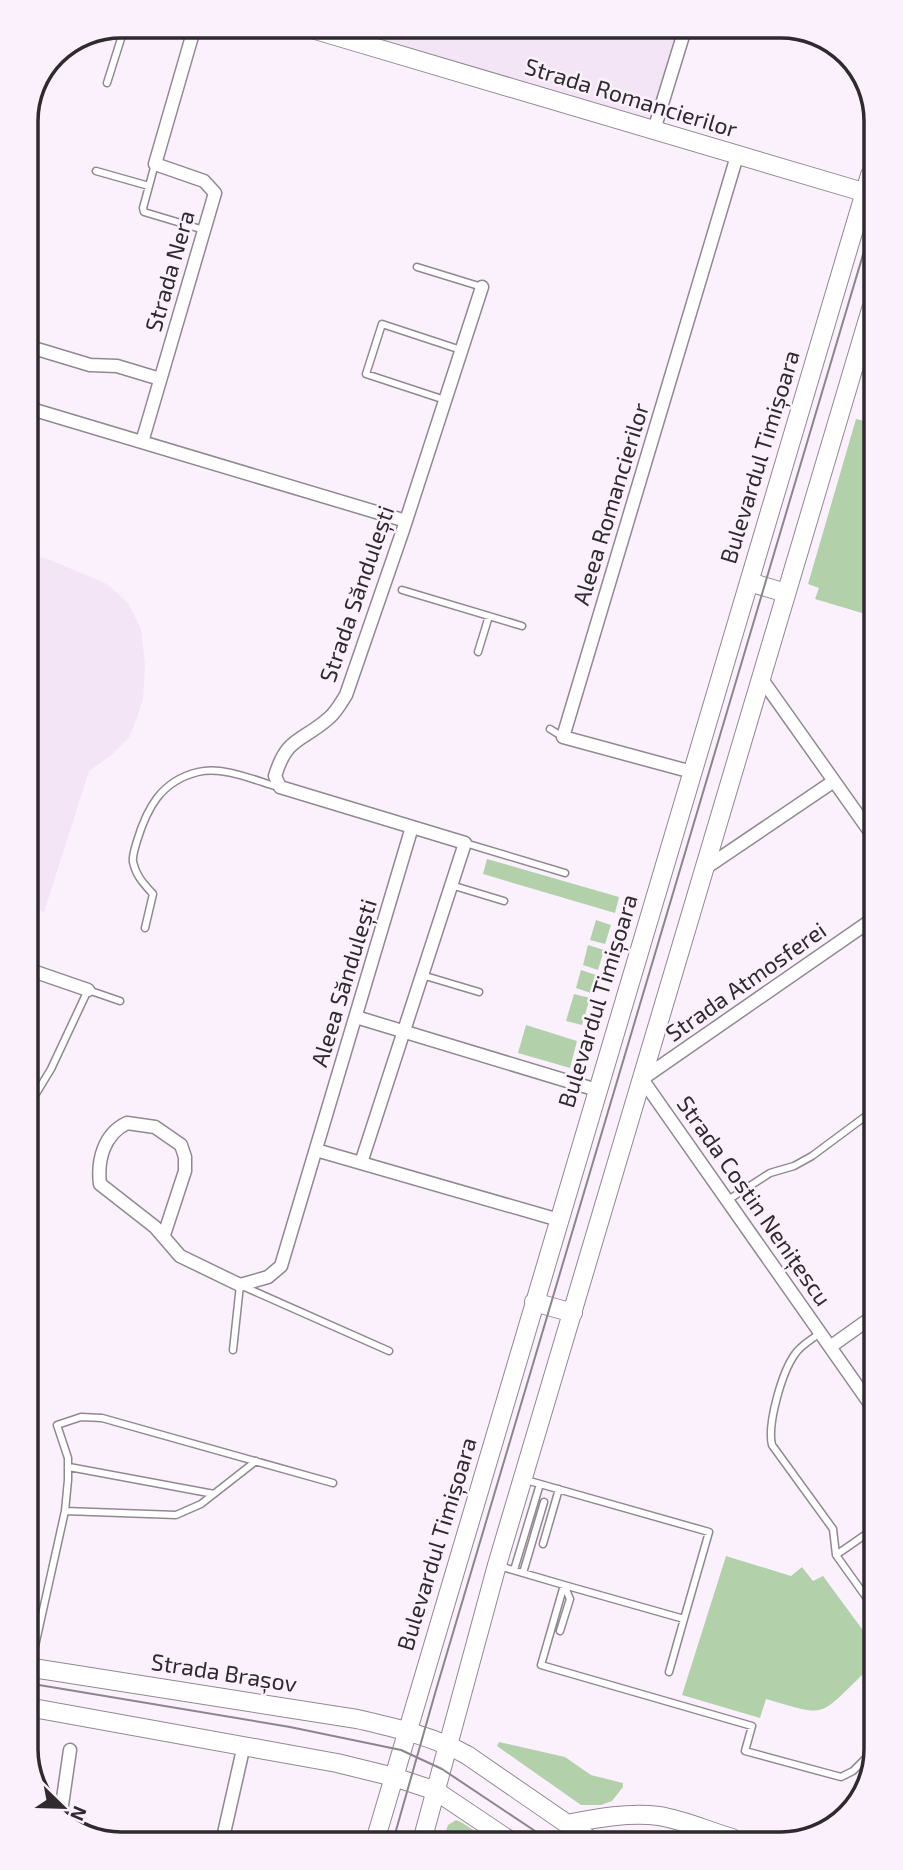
<svg xmlns="http://www.w3.org/2000/svg" width="903" height="1870" viewBox="0 0 903 1870" font-family="'Exo 2',sans-serif">
<style>
.built{fill:#f3e5f6}
.green{fill:#b2d1ab}
.lines{fill:none;stroke-linecap:round;stroke-linejoin:round}
.lane-casing{stroke:#918892;stroke-width:9}
.street-casing{stroke:#918892;stroke-width:15}
.secondary-casing{stroke:#918892;stroke-width:20}
.lane{stroke:#fff;stroke-width:6}
.street{stroke:#fff;stroke-width:12}
.secondary{stroke:#fff;stroke-width:18}
.tram{stroke:#8b858c;stroke-width:2}
.labels{text-anchor:middle;stroke-width:5;stroke-linejoin:round;paint-order:stroke}
.street-label{font-size:23px;fill:#2e2a2e;stroke:#faf1fc}
.rim{fill:none;stroke:#2e2a2e;stroke-width:3.5}
</style>
<rect width="100%" height="100%" fill="#faf1fc"/>
<path class="built" d="M 339,26 L 679,26 L 650,122 Z
M 28,555 L 48,559 L 107,584 L 128,603 L 141,629 L 145,664 L 143,700 L 136,720 L 129,738 L 112,755 L 89,771 L 44,912 L 30,908 Z"/>
<path class="green" d="M 871,395 L 871,423 L 872,616 L 815,599 L 819,588 L 808,584 L 856,419 L 864,421 Z
M 487,859 L 619,897 L 615,913 L 483,874 Z
M 596,920 L 611,925 L 605,944 L 590,940 Z
M 588,945 L 604,950 L 598,970 L 583,965 Z
M 581,970 L 596,975 L 591,993 L 576,988 Z
M 574,994 L 590,998 L 582,1025 L 566,1021 Z
M 526,1025 L 577,1041 L 570,1068 L 518,1053 Z
M 726,1556 L 791,1576 L 802,1567 L 813,1581 L 823,1576 L 876,1648 L 876,1687 L 862,1675 C 817,1719 826,1716 766,1699 L 760,1718 L 682,1695 Z
M 499,1742 L 565,1757 L 591,1775 L 623,1783 L 623,1787 L 612,1801 L 601,1805 L 581,1805 L 497,1746 Z
M 456,1820 L 461,1822 L 489,1840 L 443,1840 L 448,1825 Z"/>
<g class="lines">
<defs>
<path id="lane" d="M 107,83 L 125,26
M 155,164 L 143,208 L 144,212 L 204,230
M 96,171 L 149,186
M 417,267 L 482,287
M 445,400 L 366,374 L 382,324 L 461,350
M 402,590 L 522,626
M 478,652 L 489,616
M 550,729 L 563,737
M 465,843 L 565,873
M 451,885 L 504,901
M 145,928 L 153,894 C 144,884 136,876 133,862 C 132,856 135,848 137,841 C 147,808 161,781 198,772 C 223,766 254,780 278,787
M 422,975 L 479,992
M 31,1102 L 51,1069 L 88,990 L 120,1001
M 728,1200 L 770,1173 L 794,1166 L 812,1156 L 874,1110
M 820,1333 C 811,1340 801,1345 795,1354 C 782,1372 767,1424 772,1445 L 833,1529 L 836,1555 L 876,1611
M 233,1350 L 240,1285 L 389,1351
M 69,1467 L 214,1494
M 526,1480 L 709,1532 L 684,1619 L 564,1585
M 65,1511 L 176,1515 L 201,1504 L 256,1461
M 543,1544 L 559,1489
M 836,1555 L 875,1528
M 499,1566 L 564,1585 L 541,1665 L 752,1726 L 745,1751 L 841,1777 L 853,1771 L 877,1747
M 514,1570 L 540,1484
M 523,1573 L 544,1502
M 560,1631 L 570,1599 L 564,1585
M 33,1655 L 65,1511 L 68,1480 L 68,1458 L 57,1425 L 81,1417 L 102,1418 L 333,1483
M 669,1672 L 684,1619"/>
<path id="street" d="M 654,130 L 686,26
M 27,346 L 90,365 L 117,366 L 160,379
M 28,408 L 406,521
M 142,442 L 215,193 L 204,181 L 155,164 L 195,26
M 761,678 L 873,836
M 692,772 L 563,737 L 737,156
M 704,869 L 834,781
M 873,919 L 642,1079 L 875,1411
M 30,970 L 88,990
M 356,1017 L 597,1090
M 316,1150 L 559,1220
M 361,1163 L 465,843 L 280,787 L 275,776 C 287,736 302,742 329,718 C 336,712 341,703 346,695 L 403,530 L 482,287
M 164,1235 L 185,1171 L 185,1157 L 181,1145 L 155,1127 L 127,1123 C 104,1134 97,1160 100,1184 L 155,1227 L 180,1256 L 240,1285 L 268,1277 L 281,1266 L 412,827
M 830,1347 L 875,1315
M 60,1819 L 70,1750
M 222,1842 L 244,1745"/>
<path id="secondary" d="M 302,26 L 870,194
M 749,582 L 786,593
M 534,1302 L 573,1313
M 33,1668 L 357,1719 C 395,1728 433,1736 467,1755 L 589,1839
M 33,1708 L 337,1763 L 394,1777 L 436,1791 L 509,1840
M 567,1824 C 597,1818 630,1812 659,1816 C 684,1820 708,1831 732,1838
M 375,1841 L 870,175
M 422,1841 L 497,1565 L 871,309"/>
</defs>
<use href="#lane" class="lane-casing"/>
<use href="#street" class="street-casing"/>
<use href="#secondary" class="secondary-casing"/>
<use href="#lane" class="lane"/>
<use href="#street" class="street"/>
<use href="#secondary" class="secondary"/>
<path class="tram" d="M 33,1684 L 290,1727 L 401,1750 L 442,1769 L 547,1839
M 393,1841 L 436,1690 L 870,231"/>
</g>
<g class="labels">
<g class="street-label">
<text transform="translate(631 98) rotate(17)" y="8">Strada Romancierilor</text>
<text transform="translate(170 271) rotate(-74)" y="8">Strada Nera</text>
<text transform="translate(760 457) rotate(-73)" y="8">Bulevardul Timișoara</text>
<text transform="translate(611 504) rotate(-73)" y="8">Aleea Romancierilor</text>
<text transform="translate(357 594) rotate(-71)" y="8">Strada Săndulești</text>
<text transform="translate(746 982) rotate(-35)" y="8">Strada Atmosferei</text>
<text transform="translate(344 983) rotate(-73)" y="8">Aleea Săndulești</text>
<text transform="translate(598 1001) rotate(-73)" y="8">Bulevardul Timișoara</text>
<text transform="translate(754 1201) rotate(55)" y="8">Strada Costin Nenițescu</text>
<text transform="translate(437 1544) rotate(-73)" y="8">Bulevardul Timișoara</text>
<text transform="translate(224 1673) rotate(9)" y="8">Strada Brașov</text>
</g>
</g>
<path d="M0 0H903V1870H0ZM121 38H781A83 83 0 0 1 864 121V1749A83 83 0 0 1 781 1832H121A83 83 0 0 1 38 1749V121A83 83 0 0 1 121 38Z" fill="#faf1fc" fill-rule="evenodd"/>
<path class="rim" d="M121 38H781A83 83 0 0 1 864 121V1749A83 83 0 0 1 781 1832H121A83 83 0 0 1 38 1749V121A83 83 0 0 1 121 38Z"/>
<g transform="translate(63 1807) rotate(113)" stroke="#faf1fc" stroke-width="5" paint-order="stroke">
<path d="M0-5L12 26L0 18L-12 26Z" fill="#2e2a2e"/>
<text y="-10" font-size="19" font-weight="bold" text-anchor="middle" fill="#2e2a2e">N</text>
</g>
</svg>
